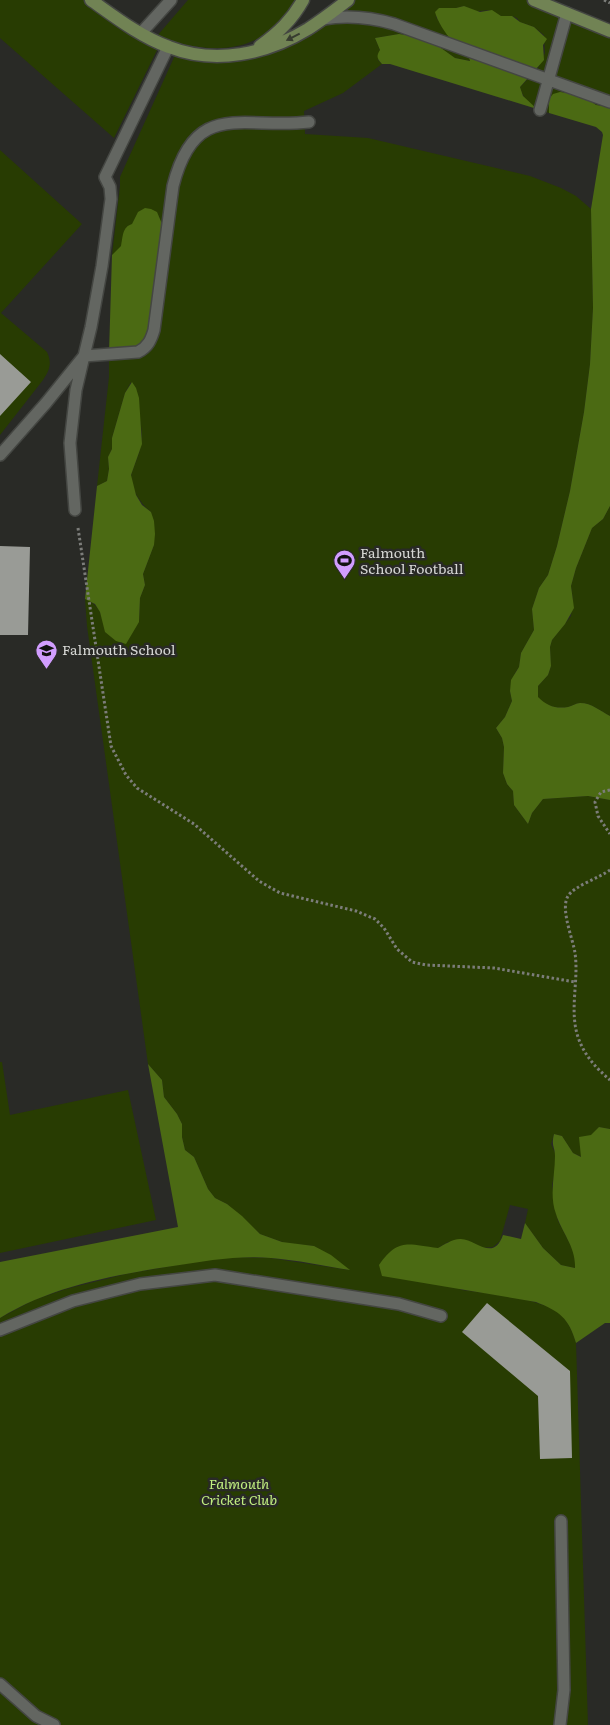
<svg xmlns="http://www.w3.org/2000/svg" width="610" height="1725" viewBox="0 0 610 1725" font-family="Literata,serif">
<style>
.green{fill:#283c02}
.forest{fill:#4b6a13}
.building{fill:#999b96}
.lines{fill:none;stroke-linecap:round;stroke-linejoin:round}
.lane-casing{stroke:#444642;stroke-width:14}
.secondary-casing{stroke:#444642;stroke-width:15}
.path{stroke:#7c7d7a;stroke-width:3;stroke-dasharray:2.5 2.5;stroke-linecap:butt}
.lane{stroke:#636661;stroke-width:11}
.secondary{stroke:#718354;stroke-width:12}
.oneway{fill:#373c2f}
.labels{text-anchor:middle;stroke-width:5;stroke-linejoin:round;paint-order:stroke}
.poi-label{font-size:14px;fill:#d5d6d3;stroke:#292a26;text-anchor:start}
.park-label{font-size:14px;font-style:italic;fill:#c0ee80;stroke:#292a26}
</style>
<rect width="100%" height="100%" fill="#292a26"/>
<path class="green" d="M 0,0 L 85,0 L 159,46 L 114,138 L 0,38 Z
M 188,0 L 295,0 C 265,56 210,56 157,36 Z
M 354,0 L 529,0 L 610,34 L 610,107 L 596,105 L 582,95 L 549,99 L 549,113 C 534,109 524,102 520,87 L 537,70 L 545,53 L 544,35 L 534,27 L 520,22 L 517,18 L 512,16 L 501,16 L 488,10 C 476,12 475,12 464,6 L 456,8 L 439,8 L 436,17 L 451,39 L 468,52 L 471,61 L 455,58 L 438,46 L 413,36 L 399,34 L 375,38 L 380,50 L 378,60 L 382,64 L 343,93 L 304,111 L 305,134 L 368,138 L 530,176 L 561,188 L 576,196 L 591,209 L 593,308 L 590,364 L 584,412 L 570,491 L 557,546 L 548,575 L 539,588 L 532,609 L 534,630 L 521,653 L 519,667 L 515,673 L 510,691 L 512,701 L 505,717 L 496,728 L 502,738 L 504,747 L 503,773 L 507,784 L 513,791 L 514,805 L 528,824 L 532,813 L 543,799 L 588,796 L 610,800 L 610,1129 L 599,1127 L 582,1149 L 582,1157 L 573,1153 L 562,1136 L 554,1134 L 551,1144 L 555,1153 L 555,1171 L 552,1185 L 558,1221 L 576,1255 L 575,1268 L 561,1265 L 543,1248 L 525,1223 L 528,1209 L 510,1205 L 500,1241 L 493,1247 L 481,1248 L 474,1243 L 448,1242 L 438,1248 L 430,1248 L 461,1290 C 485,1293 532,1298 553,1309 C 566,1316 572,1329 576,1343 L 588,1725 L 0,1725 L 0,1318 L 34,1300 L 66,1289 L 126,1274 L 223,1257 L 270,1258 L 349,1270 L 314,1246 L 285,1243 L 260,1234 L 227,1204 L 215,1198 L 208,1189 L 194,1157 L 185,1150 L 182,1137 L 182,1124 L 177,1114 L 164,1097 L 162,1080 L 148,1064 L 87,626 L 85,599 C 96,604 100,609 103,621 L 139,622 L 140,598 L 145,585 L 143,574 L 154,545 L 151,512 C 141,504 127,485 132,472 C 136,460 142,449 142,435 C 141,418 135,399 131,382 L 125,393 L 112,438 L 112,449 L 108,457 L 109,469 L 107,481 L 97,486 L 109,377 L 109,353 L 163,227 L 160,222 L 159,216 L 137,216 L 119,250 L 112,255 L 120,186 L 120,177 L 176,53 L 245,56 Z
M 0,150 L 82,224 L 1,313 L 47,352 C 52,363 50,370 43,380 L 0,435 Z
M 610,506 L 610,716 C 600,711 592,703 580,703 C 576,703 572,706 568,707 C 556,709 547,706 538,698 L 538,686 L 548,675 L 551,666 L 550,647 L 552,640 L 571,616 L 573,600 L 571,586 L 576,568 L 592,528 L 603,519 Z
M 0,1062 L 2,1062 L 10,1115 L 128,1090 L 156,1220 L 0,1253 Z"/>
<path class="forest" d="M 464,6 L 480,12 L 492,10 L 501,16 L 512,16 L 520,22 L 534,27 L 547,39 L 543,45 L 544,60 L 520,87 L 523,96 L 537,109 L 390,64 L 382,64 C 377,59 376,56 380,50 L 375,38 L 399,34 L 413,36 L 434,43 L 455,58 L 470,61 C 468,50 460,48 452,40 C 445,34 437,20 435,12 L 439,8 L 456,8 Z
M 560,92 L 582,95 L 596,105 L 610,107 L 610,506 L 603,519 L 592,528 L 576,568 L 571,586 L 574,608 L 565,624 L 552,640 L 550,647 L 551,666 L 548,675 L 538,686 L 538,697 C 547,706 556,709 568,707 C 572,706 576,703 580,703 C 592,703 600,711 610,716 L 610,800 L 588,796 L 543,799 L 532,813 L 528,824 L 514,805 L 513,791 L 507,784 L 503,773 L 504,747 L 502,738 L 496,728 L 505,717 L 512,701 L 510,691 L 511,680 L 519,667 L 521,653 L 534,630 L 532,609 L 539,588 L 548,575 L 557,546 L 570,491 L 584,412 L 590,364 L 593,308 L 591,209 L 603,135 L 602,132 L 596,127 L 549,113 L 549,99 L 553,94 Z
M 145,208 L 151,209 L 157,212 L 165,231 L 146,346 L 109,353 L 112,255 L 121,246 C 123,237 122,227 132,224 L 138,212 Z
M 132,382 L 136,388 L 139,398 L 142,444 L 131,475 L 136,495 L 142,505 L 151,512 L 154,521 L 155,534 L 154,545 L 143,574 L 145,585 L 140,598 L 139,622 L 126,644 L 116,641 L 105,632 L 100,612 L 95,604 L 85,599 L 97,486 L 107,481 L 109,469 L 108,457 L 112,449 L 112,438 L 125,393 Z
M 148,1064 L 162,1080 L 164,1097 L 177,1114 L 182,1124 L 182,1137 L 185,1150 L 194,1157 L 208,1189 L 215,1198 L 227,1204 L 242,1216 L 260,1234 L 282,1242 L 314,1246 L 331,1255 L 350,1270 C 324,1266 297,1260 271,1258 C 238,1255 206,1261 173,1266 C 114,1275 52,1286 0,1318 L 0,1262 L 178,1227 Z
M 599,1127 L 610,1129 L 610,1323 L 605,1323 L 576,1343 C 569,1318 559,1311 536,1302 L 382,1276 L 379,1265 C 399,1237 408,1245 438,1248 C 444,1245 452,1239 460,1239 C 475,1238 493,1263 503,1235 L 521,1239 L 525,1223 L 543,1248 L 561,1265 L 575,1268 C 576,1247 562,1233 556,1214 C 549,1195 555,1175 555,1156 C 555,1146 551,1147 554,1134 L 562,1136 L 573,1153 L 581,1157 L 579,1137 L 591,1135 Z"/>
<path class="building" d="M 0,354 L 31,382 L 0,416 Z
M 0,546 L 30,547 L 28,635 L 0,635 Z
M 487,1303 L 570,1371 L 572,1458 L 540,1459 L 538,1396 L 462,1332 Z"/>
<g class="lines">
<defs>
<path id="lane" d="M 323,19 C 347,15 370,17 394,24 L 610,102
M 141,33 L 171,0
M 540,110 L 567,13
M 0,455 L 46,403 L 84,356 L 91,327 L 102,266 L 111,199 L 110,187 L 105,177 L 168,47
M 75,510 L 70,443 L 76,390 L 84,356 L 138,352 C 148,347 151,340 154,330 L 173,186 C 195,98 243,130 309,122
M 0,1330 L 73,1301 L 140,1284 L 215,1275 L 399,1304 L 441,1316
M 0,1684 L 36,1716 L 54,1725
M 560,1725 L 564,1690 L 561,1521"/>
<path id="secondary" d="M 91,0 C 115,17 141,37 169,47 C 215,65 267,54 308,29 C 322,20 335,10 348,0
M 534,0 L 610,31
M 260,46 C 278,33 292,20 303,0"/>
</defs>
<use href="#lane" class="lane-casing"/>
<use href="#secondary" class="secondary-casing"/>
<path class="path" d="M 604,0 L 610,3
M 78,528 L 111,746 L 126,775 L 137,788 L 194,824 L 259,881 L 280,893 L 356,911 L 375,919 L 384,928 L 397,949 L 412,962 L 426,965 L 494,968 L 575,982
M 610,790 L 601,792 L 595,802 L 598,816 L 610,834
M 610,870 C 599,878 574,886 568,896 C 560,909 573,939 575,953 C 579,981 569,1010 578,1037 C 584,1055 596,1068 610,1080"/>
<use href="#lane" class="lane"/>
<use href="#secondary" class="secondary"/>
</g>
<defs><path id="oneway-solid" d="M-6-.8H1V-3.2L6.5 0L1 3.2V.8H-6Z" transform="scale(1.25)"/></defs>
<use class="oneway" href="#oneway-solid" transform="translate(293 37) rotate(153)"/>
<defs>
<symbol id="stadium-pin" viewBox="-11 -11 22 30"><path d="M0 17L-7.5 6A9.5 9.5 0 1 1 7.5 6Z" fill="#d19dfe" stroke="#292a26"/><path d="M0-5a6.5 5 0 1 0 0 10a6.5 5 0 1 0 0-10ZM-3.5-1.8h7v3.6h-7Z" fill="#111"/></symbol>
<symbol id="school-pin" viewBox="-11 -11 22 30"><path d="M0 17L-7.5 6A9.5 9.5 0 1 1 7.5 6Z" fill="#d19dfe" stroke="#292a26"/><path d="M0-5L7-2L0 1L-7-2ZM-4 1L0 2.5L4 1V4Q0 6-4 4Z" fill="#111"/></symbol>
</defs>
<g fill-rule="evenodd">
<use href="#stadium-pin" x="332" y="548" width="25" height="34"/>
<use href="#school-pin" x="34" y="638" width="25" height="34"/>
</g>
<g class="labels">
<g class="poi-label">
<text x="360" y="558">Falmouth<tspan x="360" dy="16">School Football</tspan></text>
<text x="62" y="655">Falmouth School</text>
</g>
<g class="park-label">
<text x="239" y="1489">Falmouth<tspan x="239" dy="16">Cricket Club</tspan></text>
</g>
</g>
</svg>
